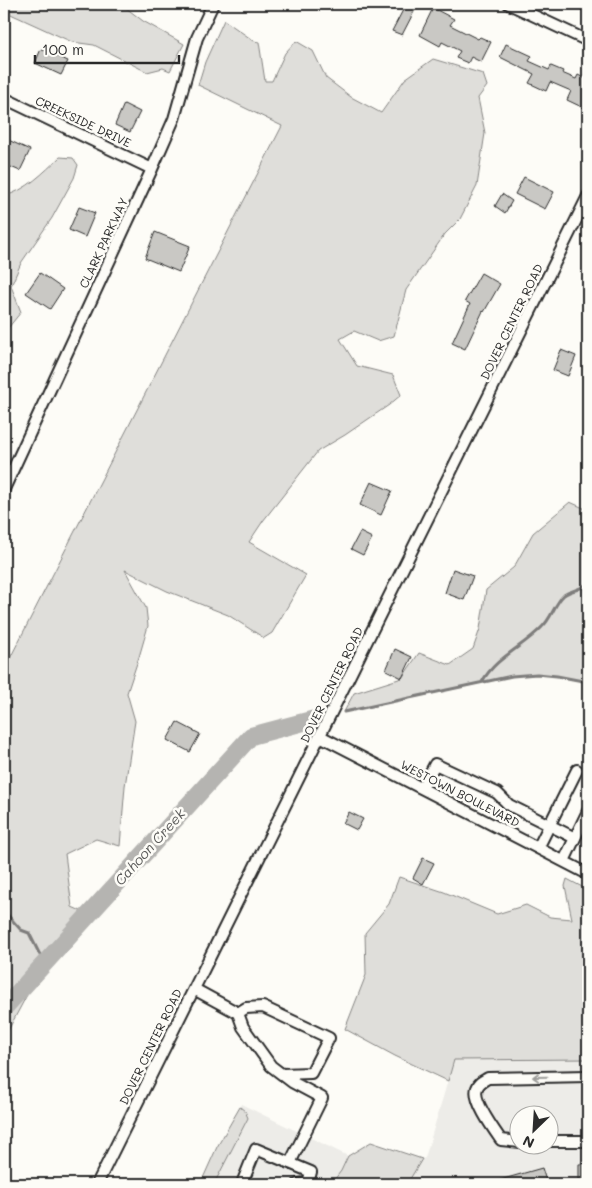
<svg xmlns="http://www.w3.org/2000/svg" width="592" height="1188" viewBox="0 0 592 1188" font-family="Mali,sans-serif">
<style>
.built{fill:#edece8;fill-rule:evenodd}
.green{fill:#dfdeda;stroke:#858482}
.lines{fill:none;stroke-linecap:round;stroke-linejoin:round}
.stream{stroke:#7e7d7b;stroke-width:3}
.river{stroke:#b5b4b1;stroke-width:18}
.building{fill:#c9c8c4;stroke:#2b2b2b}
.minor-casing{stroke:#2b2b2b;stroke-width:14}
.minor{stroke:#fdfcf7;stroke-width:10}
.oneway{stroke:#9e9e9b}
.labels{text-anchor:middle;stroke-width:5;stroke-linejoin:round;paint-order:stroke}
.street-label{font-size:12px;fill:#2b2b2b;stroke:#fdfcf7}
.water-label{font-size:14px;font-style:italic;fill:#5b5b5a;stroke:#fdfcf7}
</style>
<rect width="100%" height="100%" fill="#fdfcf7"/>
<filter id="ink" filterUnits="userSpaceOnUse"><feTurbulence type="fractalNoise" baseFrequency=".02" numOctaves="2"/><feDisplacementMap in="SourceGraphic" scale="10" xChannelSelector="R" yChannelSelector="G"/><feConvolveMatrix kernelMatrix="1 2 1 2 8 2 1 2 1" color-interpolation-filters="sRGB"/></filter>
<g filter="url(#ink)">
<path class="built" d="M 588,1059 L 588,1184 L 205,1184 L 241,1104 L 348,1156 L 371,1142 L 422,1159 L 425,1158 L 454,1060 ZM 520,1116 L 550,1116 L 550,1146 L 520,1146 Z"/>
<path class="green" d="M 4,4 L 121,4 L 143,21 L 184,44 L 170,71 L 163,68 L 147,72 L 94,45 L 72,42 L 4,11 Z
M 224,20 L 254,41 L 259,42 L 265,81 L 272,81 L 285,53 L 296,41 L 313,51 L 326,78 L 351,97 L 381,113 L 405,79 L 433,59 L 483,74 L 487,86 L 478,98 L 485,133 L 477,186 L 460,219 L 445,234 L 406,290 L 394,336 L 378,341 L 354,331 L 340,339 L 357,366 L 393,375 L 401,395 L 389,405 L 345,435 L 318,451 L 263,521 L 249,542 L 306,575 L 272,633 L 264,638 L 228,615 L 167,591 L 125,570 L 146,608 L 148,626 L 139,657 L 127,693 L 135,721 L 125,786 L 120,846 L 96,839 L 65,854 L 72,907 L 88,914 L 44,963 L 4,1038 L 4,670 L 282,126 L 198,85 L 205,62 Z
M 60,157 L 73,158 L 78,165 L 74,178 L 52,218 L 21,263 L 11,286 L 21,312 L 4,333 L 4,196 C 26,191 44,172 60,157 Z
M 570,502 L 588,510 L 588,682 L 557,676 L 537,674 L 512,676 L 344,712 L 354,693 L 402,678 L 419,653 L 450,665 L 473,649 L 480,629 L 486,590 L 514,567 L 533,533 Z
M 399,877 L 444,892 L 497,914 L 526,905 L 550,917 L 572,919 L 565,886 L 567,879 L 588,890 L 588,1059 L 454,1060 L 448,1081 L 395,1056 L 345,1029 L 366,975 L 365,933 L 389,904 Z
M 240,1107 L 245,1111 L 248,1118 L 214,1184 L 199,1184 L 204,1176 L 217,1147 Z
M 371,1142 L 422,1159 L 407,1184 L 331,1184 L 341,1171 L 348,1156 Z"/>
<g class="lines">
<path class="stream" d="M 482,682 C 496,657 523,647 542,627 C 552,618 554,604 564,595 C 568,592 573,591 578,589 C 582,588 585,585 588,583
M 344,712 L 512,676 L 537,674 L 557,676 L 588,682
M 4,911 L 21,930 L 29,933 L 44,963"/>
<path class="river" d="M 4,1008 L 251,736 L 315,719"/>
</g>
<path class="building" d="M 390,4 L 418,4 L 402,35 L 392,31 L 403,10 Z
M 433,8 L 454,19 L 450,25 L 478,39 L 480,37 L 491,42 L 481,62 L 471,57 L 468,63 L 456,58 L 460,51 L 442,42 L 440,46 L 420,35 Z
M 506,44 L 532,56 L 529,61 L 549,70 L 551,66 L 563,71 L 562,73 L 576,79 L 578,75 L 588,80 L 588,110 L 567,100 L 571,91 L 550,82 L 546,91 L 529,83 L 534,74 L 500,57 Z
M 41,49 L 68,61 L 61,75 L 35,63 Z
M 124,104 L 140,112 L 130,132 L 115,125 Z
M 4,138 L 30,150 L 20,171 L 4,164 Z
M 524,177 L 554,192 L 545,209 L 515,194 Z
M 502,194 L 512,201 L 505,213 L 495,206 Z
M 79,207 L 95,213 L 85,237 L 69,230 Z
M 155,232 L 190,246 L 179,272 L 145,258 Z
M 40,273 L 63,289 L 50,309 L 26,293 Z
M 481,273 L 500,284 L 484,312 L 483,311 L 465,349 L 452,343 L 470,304 L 465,301 Z
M 561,350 L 576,356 L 568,376 L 553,370 Z
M 371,482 L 392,491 L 381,515 L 360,505 Z
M 360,532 L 372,538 L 363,555 L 351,549 Z
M 453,569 L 473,576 L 464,600 L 445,593 Z
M 395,649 L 412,657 L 402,678 L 386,670 Z
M 177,722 L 200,734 L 190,752 L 167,740 Z
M 349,812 L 363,819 L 357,830 L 343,823 Z
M 423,858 L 434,863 L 423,884 L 413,878 Z
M 588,1163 L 588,1184 L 579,1184 L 579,1164 Z
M 542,1168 L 547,1184 L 493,1184 L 493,1182 Z"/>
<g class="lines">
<defs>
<path id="minor" d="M 509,4 L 588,41
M 4,98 L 152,169
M 4,489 L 152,169 L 174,119 L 197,38 L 213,4
M 320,736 L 588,874
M 422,788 L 435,764 L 497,793 L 509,805 L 575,838 L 564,861
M 575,838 L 588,811
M 538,848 L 577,770
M 194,989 L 238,1013 L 243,1027 L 271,1066 L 292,1082 L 322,1098 L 290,1163
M 238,1013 L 246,1008 L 263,1007 L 329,1038 L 311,1073 L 282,1074
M 550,1141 L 588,1141
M 520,1142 L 501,1140 C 494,1130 472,1100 477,1088 C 479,1082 483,1081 488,1078 L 588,1076
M 97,1184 L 588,196
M 243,1184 L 243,1181 L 256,1149 L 311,1172 L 308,1183 L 298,1184"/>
</defs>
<use href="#minor" class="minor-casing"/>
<use href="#minor" class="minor"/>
</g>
<defs><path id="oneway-shaft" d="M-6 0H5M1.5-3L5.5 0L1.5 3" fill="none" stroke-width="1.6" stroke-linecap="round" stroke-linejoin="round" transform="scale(1.25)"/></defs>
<use class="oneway" href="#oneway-shaft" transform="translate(540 1077) rotate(179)"/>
</g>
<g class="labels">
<g class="street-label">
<text transform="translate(83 122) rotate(25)" y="4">CREEKSIDE DRIVE</text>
<text transform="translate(104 243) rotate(-65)" y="4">CLARK PARKWAY</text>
<text transform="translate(512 322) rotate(-64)" y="4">DOVER CENTER ROAD</text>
<text transform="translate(332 685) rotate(-64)" y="4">DOVER CENTER ROAD</text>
<text transform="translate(460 794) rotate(27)" y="4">WESTOWN BOULEVARD</text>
<text transform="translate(151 1047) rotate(-64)" y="4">DOVER CENTER ROAD</text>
</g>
<g class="water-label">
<text transform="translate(150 847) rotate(-48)" y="5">Cahoon Creek</text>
</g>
</g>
<rect width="592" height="1188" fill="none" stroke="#fdfcf7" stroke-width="20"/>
<rect x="10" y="10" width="572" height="1168" fill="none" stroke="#2b2b2b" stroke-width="2" filter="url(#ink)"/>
<g transform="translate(534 1130) rotate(205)"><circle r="24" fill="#fdfcf7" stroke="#a9a8a5"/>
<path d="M0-4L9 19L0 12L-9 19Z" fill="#2b2b2b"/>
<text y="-8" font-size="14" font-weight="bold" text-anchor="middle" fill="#2b2b2b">N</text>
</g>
<path d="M35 55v8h144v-8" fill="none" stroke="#2b2b2b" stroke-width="2.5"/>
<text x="42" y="55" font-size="15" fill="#2b2b2b" stroke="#fdfcf7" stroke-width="4" paint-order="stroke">100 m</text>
</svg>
